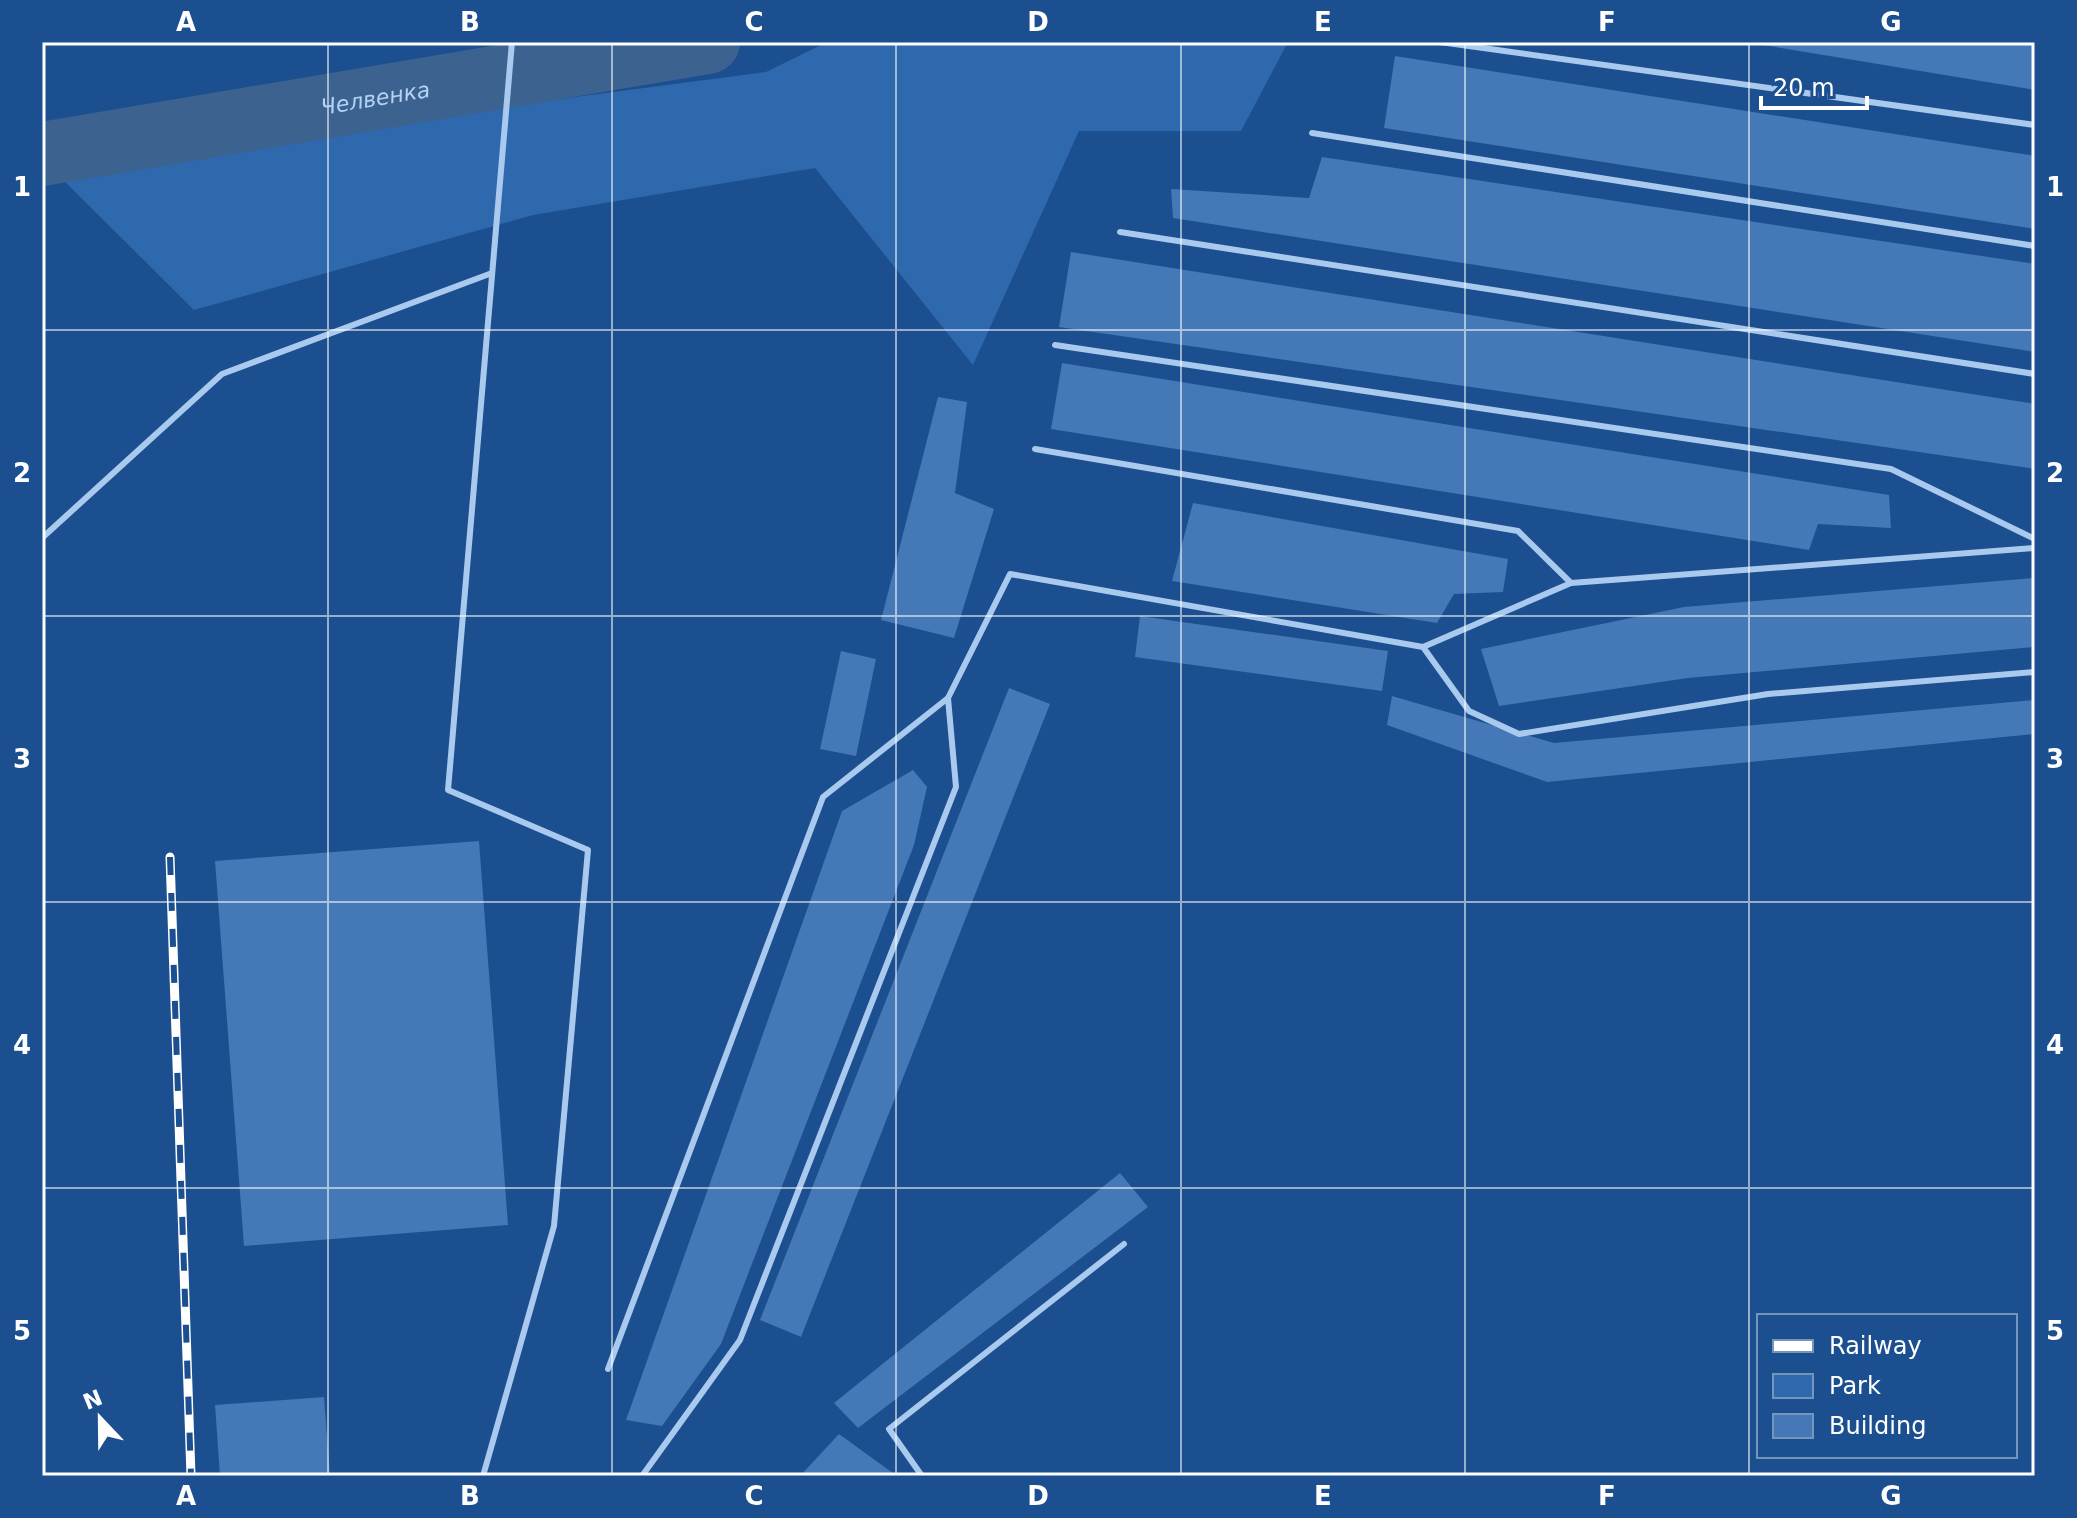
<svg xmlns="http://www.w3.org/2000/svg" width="2077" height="1518" viewBox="0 0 2077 1518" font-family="'DejaVu Sans',sans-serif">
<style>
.green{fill:#2e69ad}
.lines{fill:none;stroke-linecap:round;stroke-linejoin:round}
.river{stroke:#3c6290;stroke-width:64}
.building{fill:#4478b7}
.lane{stroke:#a9c9ee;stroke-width:6}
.rail-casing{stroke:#fff;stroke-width:9}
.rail{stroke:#1b4f8f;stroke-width:6;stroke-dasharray:18;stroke-linecap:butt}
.grid{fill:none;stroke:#fff;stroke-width:2;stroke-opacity:0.55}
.labels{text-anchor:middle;stroke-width:7;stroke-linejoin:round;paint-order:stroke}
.water-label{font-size:22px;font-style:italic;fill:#b5d3f5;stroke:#1b4f8f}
.neatline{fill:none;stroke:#fff;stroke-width:3}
.grid-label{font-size:26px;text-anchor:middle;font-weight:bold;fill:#fff}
</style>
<rect width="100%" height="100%" fill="#1b4f8f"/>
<path class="green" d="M 827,42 L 1288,42 L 1241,131 L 1079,131 L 973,365 L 815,168 L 533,215 L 194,310 L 42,159 L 514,105 L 766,72 Z"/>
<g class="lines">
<path class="river" id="s1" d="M 42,154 L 708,42"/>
</g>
<path class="building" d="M 1757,42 L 2016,42 L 2035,45 L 2035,90 L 1757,44 Z
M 1395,56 L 2035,156 L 2035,229 L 1384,128 Z
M 1322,157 L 2035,264 L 2035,352 L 1173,218 L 1171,189 L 1309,198 Z
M 1071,252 L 2035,404 L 2035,469 L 1059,327 Z
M 1062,363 L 1889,495 L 1891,528 L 1818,524 L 1809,550 L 1051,429 Z
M 938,397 L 967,402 L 955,493 L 994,509 L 954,638 L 881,620 Z
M 1193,503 L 1508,559 L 1503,592 L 1454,594 L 1437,623 L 1172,581 Z
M 2035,578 L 2035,647 L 1688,678 L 1499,706 L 1481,649 L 1684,607 Z
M 1140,616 L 1388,651 L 1382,691 L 1135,657 Z
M 841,651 L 876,659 L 856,756 L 820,749 Z
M 1009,688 L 1050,704 L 801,1337 L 760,1320 Z
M 1392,696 L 1554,743 L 2035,700 L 2035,734 L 1547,782 L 1387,725 Z
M 913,770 L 927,787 L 914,845 L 721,1344 L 662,1426 L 626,1420 L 842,811 Z
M 479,841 L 508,1225 L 244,1246 L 215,861 Z
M 1120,1173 L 1148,1207 L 858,1428 L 834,1403 Z
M 324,1397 L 330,1476 L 220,1476 L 215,1405 Z
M 839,1434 L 897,1476 L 800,1476 Z"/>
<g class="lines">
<path class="lane" d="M 1440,42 L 2035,125
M 1312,133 L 2035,246
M 1120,232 L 2035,374
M 1055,345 L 1891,469 L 2035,539
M 1035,449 L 1518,531 L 1571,583
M 42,538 L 222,374 L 492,273
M 1423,647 L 1469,711 L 1519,734 L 1768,694 L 2035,672
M 608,1369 L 823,797 L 948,698
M 483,1476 L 554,1226 L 588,850 L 448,790 L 512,42
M 642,1476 L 740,1340 L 956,787 L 948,698 L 1010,574 L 1423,647 L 1571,583 L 2035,548
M 922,1476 L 889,1429 L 1124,1244"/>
<defs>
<path id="rail" d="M 170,857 L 191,1476"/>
</defs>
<use href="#rail" class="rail-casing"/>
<use href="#rail" class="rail"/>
</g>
<path class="grid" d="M 328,42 L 328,1476M 612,42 L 612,1476M 896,42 L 896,1476M 1181,42 L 1181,1476M 1465,42 L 1465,1476M 1749,42 L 1749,1476M 42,330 L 2035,330M 42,616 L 2035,616M 42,902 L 2035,902M 42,1188 L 2035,1188"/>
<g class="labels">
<g class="water-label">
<text dy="8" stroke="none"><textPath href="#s1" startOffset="338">Челвенка</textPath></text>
</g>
</g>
<rect width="2077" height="1518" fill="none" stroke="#1b4f8f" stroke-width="88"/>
<rect x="1757" y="1314" width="260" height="144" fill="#1b4f8f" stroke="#7695bc" stroke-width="2"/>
<rect x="1773" y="1340" width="40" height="12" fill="#ffffff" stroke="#7695bc" stroke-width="2"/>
<text x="1829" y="1354" font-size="24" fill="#ffffff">Railway</text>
<rect x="1773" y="1374" width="40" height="24" fill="#2e69ad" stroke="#7695bc" stroke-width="2"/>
<text x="1829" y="1394" font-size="24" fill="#ffffff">Park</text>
<rect x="1773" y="1414" width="40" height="24" fill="#4478b7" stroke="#7695bc" stroke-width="2"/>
<text x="1829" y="1434" font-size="24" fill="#ffffff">Building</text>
<g transform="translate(100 1418) rotate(338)" stroke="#1b4f8f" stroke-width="6" paint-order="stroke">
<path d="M0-6L14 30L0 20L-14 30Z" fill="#ffffff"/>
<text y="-12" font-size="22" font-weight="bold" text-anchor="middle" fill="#ffffff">N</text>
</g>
<path d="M1761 96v12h106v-12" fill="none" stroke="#ffffff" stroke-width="4"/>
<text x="1773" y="96" font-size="24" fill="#ffffff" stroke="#1b4f8f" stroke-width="6" paint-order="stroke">20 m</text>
<rect x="44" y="44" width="1989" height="1430" class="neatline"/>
<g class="grid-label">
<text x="186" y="31">A</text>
<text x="470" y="31">B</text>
<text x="754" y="31">C</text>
<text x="1038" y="31">D</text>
<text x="1323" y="31">E</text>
<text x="1607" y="31">F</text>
<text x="1891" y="31">G</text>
<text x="22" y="196">1</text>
<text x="2055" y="196">1</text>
<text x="22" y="482">2</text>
<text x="2055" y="482">2</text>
<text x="22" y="768">3</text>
<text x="2055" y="768">3</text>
<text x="22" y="1054">4</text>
<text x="2055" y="1054">4</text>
<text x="22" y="1340">5</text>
<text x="2055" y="1340">5</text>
<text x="186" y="1505">A</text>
<text x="470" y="1505">B</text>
<text x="754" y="1505">C</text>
<text x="1038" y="1505">D</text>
<text x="1323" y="1505">E</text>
<text x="1607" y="1505">F</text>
<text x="1891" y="1505">G</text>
</g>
</svg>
